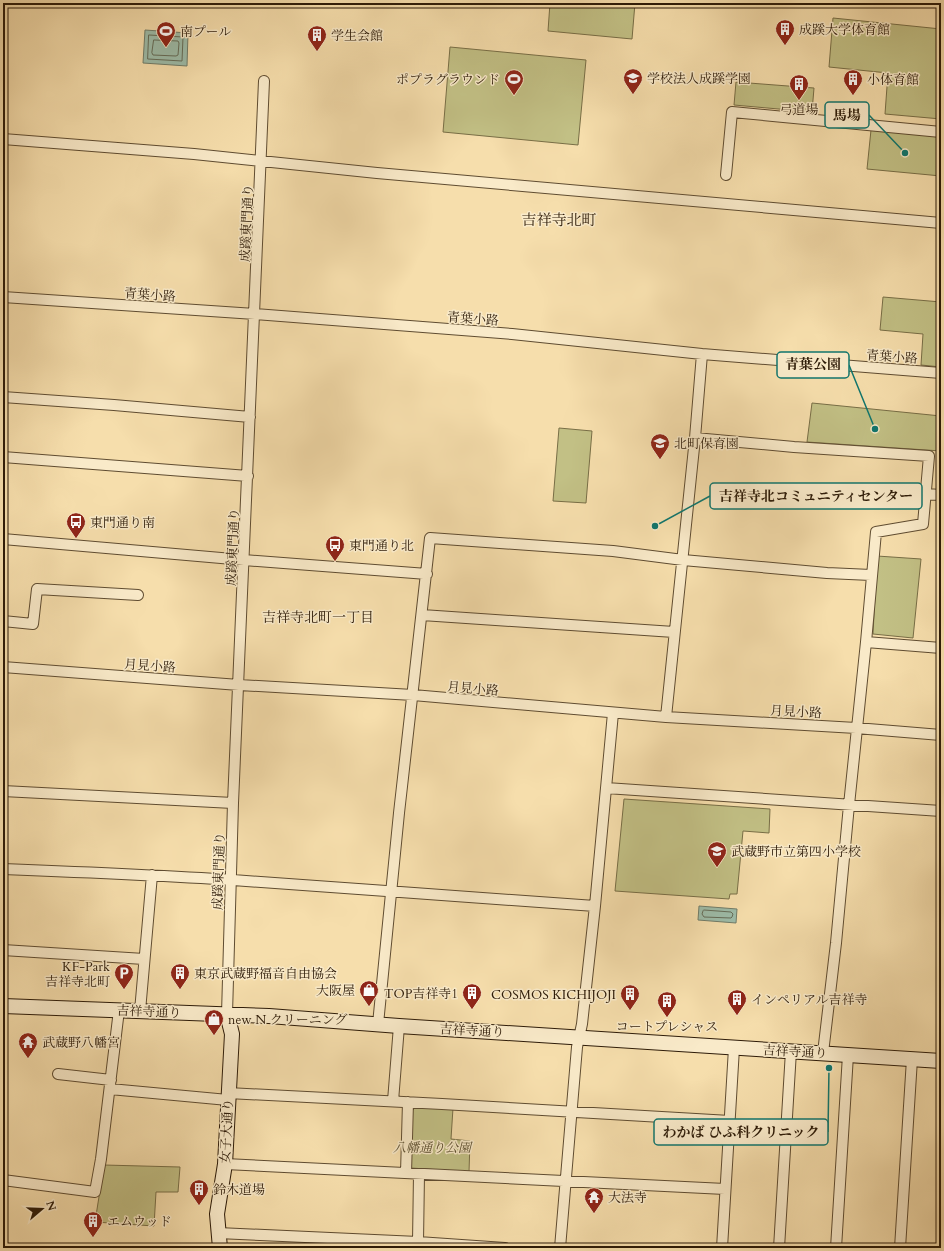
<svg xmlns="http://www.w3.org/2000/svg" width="944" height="1251" viewBox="0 0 944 1251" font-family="Cardo,'Noto Serif JP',serif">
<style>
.green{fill:#c2c085;stroke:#786e46}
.water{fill:#9dbca9;stroke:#707c69}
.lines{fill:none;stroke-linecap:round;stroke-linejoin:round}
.shore{stroke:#656c58;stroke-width:1}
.minor-casing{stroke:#5f4c31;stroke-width:12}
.secondary-casing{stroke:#2d1b08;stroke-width:16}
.minor{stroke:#f9eac9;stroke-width:10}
.secondary{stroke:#f9eac9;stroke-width:14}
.labels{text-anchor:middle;stroke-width:3;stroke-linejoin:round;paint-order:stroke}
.poi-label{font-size:13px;fill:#2d1b08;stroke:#f9eac9;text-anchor:start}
.street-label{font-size:13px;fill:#2d1b08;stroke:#f9eac9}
.park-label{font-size:13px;font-style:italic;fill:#5a4d2e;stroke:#f9eac9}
.neighbourhood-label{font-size:14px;fill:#2d1b08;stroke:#f9eac9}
.quarter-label{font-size:15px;fill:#2d1b08;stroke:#f9eac9}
.leader{fill:none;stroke:#0f766e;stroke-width:1.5}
.callout-dot{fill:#0f766e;stroke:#f9eac9;stroke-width:1.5}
.callout{fill:#f9eac9;stroke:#0f766e;stroke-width:1.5}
.callout-label{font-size:14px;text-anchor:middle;font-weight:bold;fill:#2d1b08}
</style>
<rect width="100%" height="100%" fill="#f6deac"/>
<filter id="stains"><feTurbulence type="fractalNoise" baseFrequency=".005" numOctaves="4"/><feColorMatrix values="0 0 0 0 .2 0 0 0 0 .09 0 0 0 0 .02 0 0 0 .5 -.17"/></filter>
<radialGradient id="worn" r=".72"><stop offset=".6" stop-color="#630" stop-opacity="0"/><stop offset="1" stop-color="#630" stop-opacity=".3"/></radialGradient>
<path class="green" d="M 550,3 L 635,3 L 632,39 L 548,31 Z
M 833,18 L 941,29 L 941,119 L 885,114 L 888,73 L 829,67 Z
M 450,47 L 586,60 L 578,145 L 443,132 Z
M 736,82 L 814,88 L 812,112 L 734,105 Z
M 871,130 L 941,137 L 941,176 L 867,169 Z
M 883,297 L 941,302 L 941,367 L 921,365 L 923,334 L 880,330 Z
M 812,403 L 941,416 L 941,451 L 807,442 Z
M 559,428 L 592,431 L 586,503 L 553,501 Z
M 877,556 L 921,559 L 913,638 L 873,634 Z
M 624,799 L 770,809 L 769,833 L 743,831 L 737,894 L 730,894 L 729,899 L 615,891 Z
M 417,1106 L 453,1108 L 451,1139 L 470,1141 L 469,1172 L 411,1168 L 412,1111 Z
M 104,1165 L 180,1167 L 178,1192 L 156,1192 L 154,1226 L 95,1222 Z"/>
<path class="water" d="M 145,30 L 188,33 L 187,66 L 143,63 Z
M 699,906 L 737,909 L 736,923 L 698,920 Z"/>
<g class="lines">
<path class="shore" d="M 149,35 L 183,37 L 182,61 L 148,59 Z
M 154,40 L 178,41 L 179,43 L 178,55 L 176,56 L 153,55 L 152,53 Z
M 704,910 L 731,912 L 733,914 L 732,917 L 731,918 L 704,917 L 702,914 L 703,911 Z"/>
<defs>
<path id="minor" d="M 3,139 L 194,154 L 377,173 L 941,223
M 726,175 L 732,112 L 941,132
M 3,297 L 255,314 L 512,334 L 702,354 L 941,373
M 3,397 L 114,405 L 250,417
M 695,438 L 794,447 L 929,456 L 923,524 L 876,532 L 866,642 L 849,805 L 836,943 L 823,1053
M 3,457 L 248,476
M 926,494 L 941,495
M 3,539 L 244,560 L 427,574
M 422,615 L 674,632
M 3,621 L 33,624 L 37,589 L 138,595
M 866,642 L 941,648
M 3,667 L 239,685 L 413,695 L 666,717 L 856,728 L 941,735
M 666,717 L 695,438 L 702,354
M 606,788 L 941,811
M 3,791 L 233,803
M 3,869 C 80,872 156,875 233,880 C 354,888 474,898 595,906
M 3,950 L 144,959
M 140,1011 L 152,875
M 227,1014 L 233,803 L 264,81
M 378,1024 L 399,813 L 430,538 L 613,551 L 683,560 L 827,573 L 871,575
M 58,1074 L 111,1080
M 110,1089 L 228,1100
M 228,1093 L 442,1104 L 730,1121
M 393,1101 L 399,1026
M 225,1164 L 725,1189
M 406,1173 L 408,1102
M 3,1180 L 95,1192 L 101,1159 L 119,1010
M 218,1233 L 418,1242 L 505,1248
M 418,1242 L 419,1174
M 560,1248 L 577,1047 L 582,1024 L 595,906 L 613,713
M 722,1248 L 734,1048
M 779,1248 L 791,1051
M 836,1248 L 848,1055
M 900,1248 L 912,1059"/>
<path id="secondary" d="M 3,1006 L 269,1016 L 399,1026 L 941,1061
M 220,1248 L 217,1214 L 225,1164 L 232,1034 L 227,1014"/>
</defs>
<use href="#minor" class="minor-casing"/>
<use href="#secondary" class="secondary-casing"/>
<use href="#minor" class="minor"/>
<use href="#secondary" class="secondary"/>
</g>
<defs>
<symbol id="building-pin" viewBox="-11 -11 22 30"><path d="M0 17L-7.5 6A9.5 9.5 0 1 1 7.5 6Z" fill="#8f2418" stroke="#f9eac9"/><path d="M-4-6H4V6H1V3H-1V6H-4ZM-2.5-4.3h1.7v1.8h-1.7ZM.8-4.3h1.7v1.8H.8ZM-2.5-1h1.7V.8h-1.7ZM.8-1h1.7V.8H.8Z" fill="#fff"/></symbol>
<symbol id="stadium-pin" viewBox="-11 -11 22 30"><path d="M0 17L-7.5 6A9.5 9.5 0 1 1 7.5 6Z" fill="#8f2418" stroke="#f9eac9"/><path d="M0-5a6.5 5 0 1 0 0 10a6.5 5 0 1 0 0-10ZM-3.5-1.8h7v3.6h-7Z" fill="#fff"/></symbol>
<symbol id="university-pin" viewBox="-11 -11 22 30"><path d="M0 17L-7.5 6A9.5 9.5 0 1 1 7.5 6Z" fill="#8f2418" stroke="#f9eac9"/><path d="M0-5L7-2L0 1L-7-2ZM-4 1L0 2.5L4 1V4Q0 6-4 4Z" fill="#fff"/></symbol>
<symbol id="school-pin" viewBox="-11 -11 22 30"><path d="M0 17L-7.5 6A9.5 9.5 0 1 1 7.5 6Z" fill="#8f2418" stroke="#f9eac9"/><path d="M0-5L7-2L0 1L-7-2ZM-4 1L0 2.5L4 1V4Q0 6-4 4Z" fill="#fff"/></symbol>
<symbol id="bus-pin" viewBox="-11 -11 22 30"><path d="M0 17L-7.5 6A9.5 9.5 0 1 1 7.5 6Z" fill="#8f2418" stroke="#f9eac9"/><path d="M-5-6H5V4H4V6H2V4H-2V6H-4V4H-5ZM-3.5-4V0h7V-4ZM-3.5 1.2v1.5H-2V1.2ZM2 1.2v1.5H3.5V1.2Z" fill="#fff"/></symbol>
<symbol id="parking-pin" viewBox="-11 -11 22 30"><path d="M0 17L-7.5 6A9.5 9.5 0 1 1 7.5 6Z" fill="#8f2418" stroke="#f9eac9"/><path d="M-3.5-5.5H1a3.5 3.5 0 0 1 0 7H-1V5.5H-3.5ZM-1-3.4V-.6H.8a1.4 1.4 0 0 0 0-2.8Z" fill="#fff"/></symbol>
<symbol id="shop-pin" viewBox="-11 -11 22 30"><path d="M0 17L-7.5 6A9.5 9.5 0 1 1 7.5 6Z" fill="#8f2418" stroke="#f9eac9"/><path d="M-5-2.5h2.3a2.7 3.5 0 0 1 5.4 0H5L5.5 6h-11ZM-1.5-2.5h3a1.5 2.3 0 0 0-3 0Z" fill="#fff"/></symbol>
<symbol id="temple-pin" viewBox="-11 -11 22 30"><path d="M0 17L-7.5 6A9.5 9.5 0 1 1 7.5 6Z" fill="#8f2418" stroke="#f9eac9"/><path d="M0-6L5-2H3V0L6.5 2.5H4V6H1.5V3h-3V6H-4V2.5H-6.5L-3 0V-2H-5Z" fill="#fff"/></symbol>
</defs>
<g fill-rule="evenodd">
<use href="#building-pin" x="774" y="18" width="22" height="30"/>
<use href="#stadium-pin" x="155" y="20" width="22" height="30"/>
<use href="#building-pin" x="306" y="24" width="22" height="30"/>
<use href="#university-pin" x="622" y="67" width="22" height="30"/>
<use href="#stadium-pin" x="503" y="68" width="22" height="30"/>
<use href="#building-pin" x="842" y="68" width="22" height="30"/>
<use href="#building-pin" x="788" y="73" width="22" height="30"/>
<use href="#school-pin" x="649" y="432" width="22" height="30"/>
<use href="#bus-pin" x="65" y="511" width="22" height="30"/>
<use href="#bus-pin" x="324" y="534" width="22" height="30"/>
<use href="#school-pin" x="706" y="840" width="22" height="30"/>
<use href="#parking-pin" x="113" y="962" width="22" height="30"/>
<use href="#building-pin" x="169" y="962" width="22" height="30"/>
<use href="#shop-pin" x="358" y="979" width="22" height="30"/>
<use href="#building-pin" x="461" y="982" width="22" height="30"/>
<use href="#building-pin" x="619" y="983" width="22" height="30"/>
<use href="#building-pin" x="726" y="988" width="22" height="30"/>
<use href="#building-pin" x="656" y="990" width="22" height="30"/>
<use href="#shop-pin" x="203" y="1008" width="22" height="30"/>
<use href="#temple-pin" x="17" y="1031" width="22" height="30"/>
<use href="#building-pin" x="188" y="1178" width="22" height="30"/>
<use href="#temple-pin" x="583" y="1186" width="22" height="30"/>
<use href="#building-pin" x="82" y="1210" width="22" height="30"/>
</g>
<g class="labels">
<g class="poi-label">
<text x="799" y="34">成蹊大学体育館</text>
<text x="180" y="36">南プール</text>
<text x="331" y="40">学生会館</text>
<text x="647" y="83">学校法人成蹊学園</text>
<text x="500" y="84" text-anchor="end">ポプラグラウンド</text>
<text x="867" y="84">小体育館</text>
<text x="799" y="114" text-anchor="middle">弓道場</text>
<text x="674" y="448">北町保育園</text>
<text x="90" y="527">東門通り南</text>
<text x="349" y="550">東門通り北</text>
<text x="731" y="856">武蔵野市立第四小学校</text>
<text x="110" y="971" text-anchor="end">KF-Park<tspan x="110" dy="15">吉祥寺北町</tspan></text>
<text x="194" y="978">東京武蔵野福音自由協会</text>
<text x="355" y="995" text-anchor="end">大阪屋</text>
<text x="458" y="998" text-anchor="end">TOP吉祥寺1</text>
<text x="616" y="999" text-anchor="end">COSMOS KICHIJOJI</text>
<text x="751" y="1004">インペリアル吉祥寺</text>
<text x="228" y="1024">new N クリーニング</text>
<text x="667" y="1031" text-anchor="middle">コートプレシャス</text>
<text x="42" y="1047">武蔵野八幡宮</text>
<text x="213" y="1194">鈴木道場</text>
<text x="608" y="1202">大法寺</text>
<text x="107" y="1226">エムウッド</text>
</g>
<g class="street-label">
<text transform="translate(246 223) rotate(-87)" y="5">成蹊東門通り</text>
<text transform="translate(150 294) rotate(4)" y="5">青葉小路</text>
<text transform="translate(473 318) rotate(4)" y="5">青葉小路</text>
<text transform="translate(892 356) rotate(4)" y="5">青葉小路</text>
<text transform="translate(232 547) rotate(-87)" y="5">成蹊東門通り</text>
<text transform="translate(150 665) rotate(4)" y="5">月見小路</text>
<text transform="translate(473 688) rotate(5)" y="5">月見小路</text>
<text transform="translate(796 711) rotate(3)" y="5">月見小路</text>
<text transform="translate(218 871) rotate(-88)" y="5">成蹊東門通り</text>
<text transform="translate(149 1011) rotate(2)" y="5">吉祥寺通り</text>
<text transform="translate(472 1030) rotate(3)" y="5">吉祥寺通り</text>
<text transform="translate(795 1051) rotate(3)" y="5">吉祥寺通り</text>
<text transform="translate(226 1131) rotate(-87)" y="5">女子大通り</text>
</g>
<g class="park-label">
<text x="432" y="1152">八幡通り公園</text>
</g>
<g class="neighbourhood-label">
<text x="318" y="622">吉祥寺北町一丁目</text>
</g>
<g class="quarter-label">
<text x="559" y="225">吉祥寺北町</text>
</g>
</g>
<path class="leader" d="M905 153L869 115M875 429L849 365M655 526L710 496M829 1068L828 1132"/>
<g class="callout-dot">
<circle cx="905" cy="153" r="4"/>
<circle cx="875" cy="429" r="4"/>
<circle cx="655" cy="526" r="4"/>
<circle cx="829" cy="1068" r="4"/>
</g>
<g class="callout">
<rect x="825" y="102" width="44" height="26" rx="4"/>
<rect x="777" y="352" width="72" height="26" rx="4"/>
<rect x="710" y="483" width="212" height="26" rx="4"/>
<rect x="654" y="1119" width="174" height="26" rx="4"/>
</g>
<g class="callout-label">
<text x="847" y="120">馬場</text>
<text x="813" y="369">青葉公園</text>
<text x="816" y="501">吉祥寺北コミュニティセンター</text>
<text x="741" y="1137">わかば ひふ科クリニック</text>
</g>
<rect width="944" height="1251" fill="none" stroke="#f6deac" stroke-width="16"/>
<rect x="4" y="4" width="936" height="1243" fill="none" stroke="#2d1b08" stroke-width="2"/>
<rect x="8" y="8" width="928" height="1235" fill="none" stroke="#2d1b08"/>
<g transform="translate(42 1209) rotate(71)" stroke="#f9eac9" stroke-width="3" paint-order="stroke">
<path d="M0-3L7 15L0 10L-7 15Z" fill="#2d1b08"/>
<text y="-6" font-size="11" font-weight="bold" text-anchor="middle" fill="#2d1b08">N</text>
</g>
<rect width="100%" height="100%" filter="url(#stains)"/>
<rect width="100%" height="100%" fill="url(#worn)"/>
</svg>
